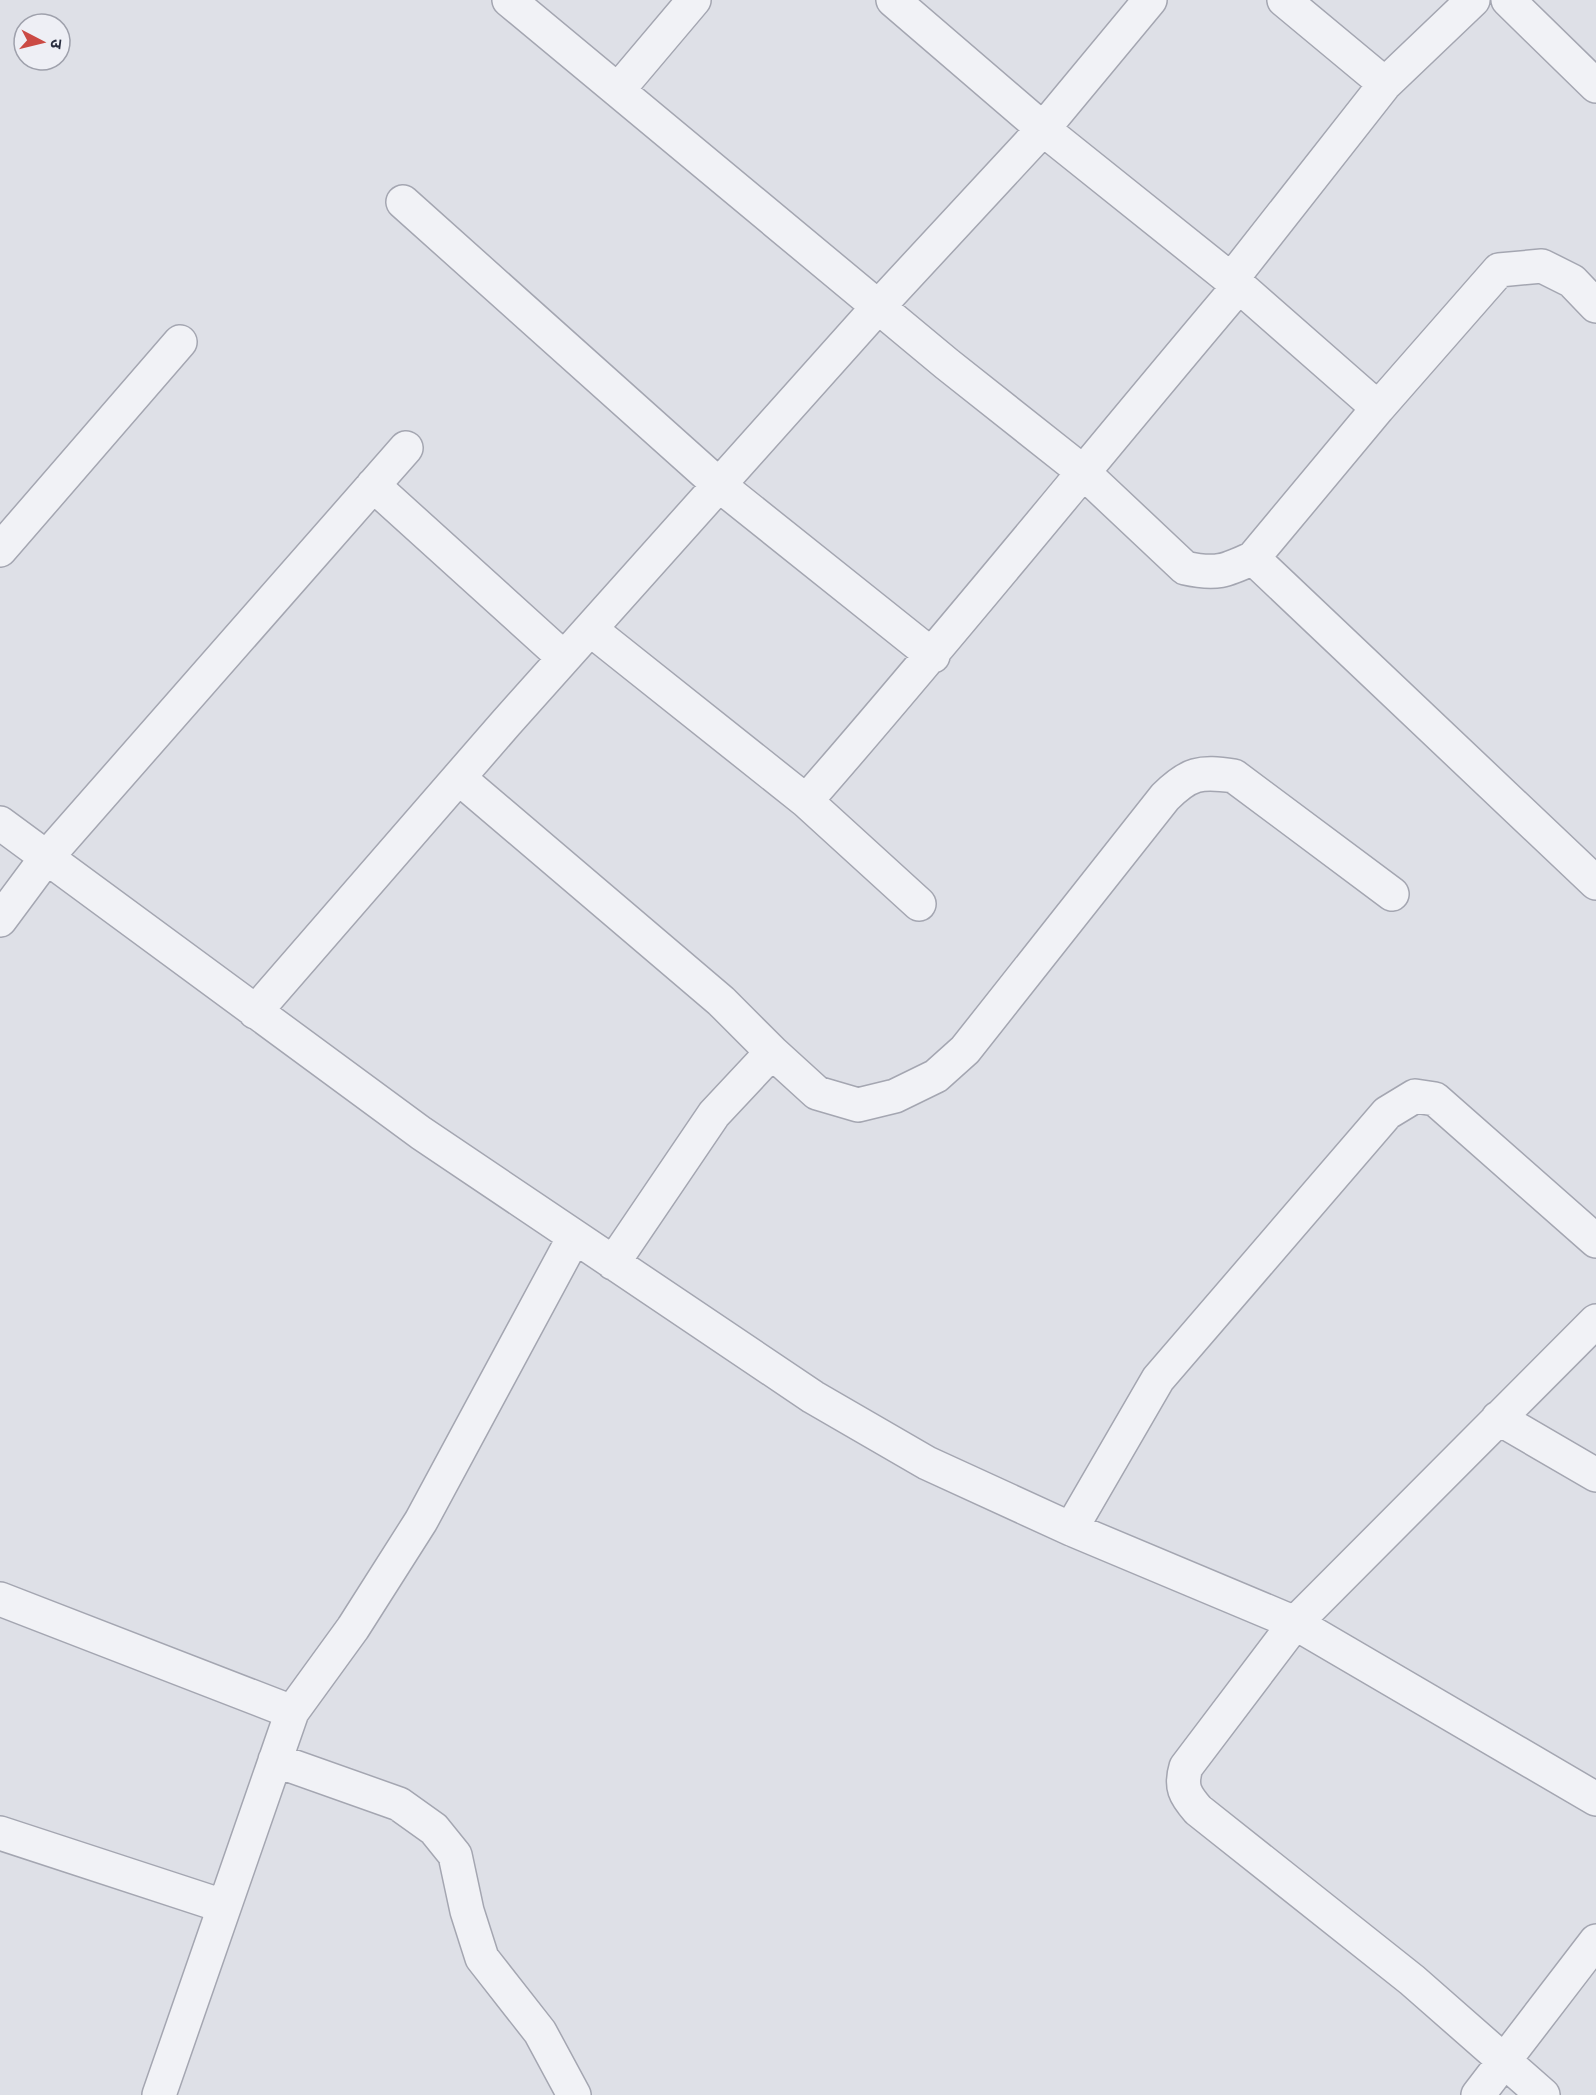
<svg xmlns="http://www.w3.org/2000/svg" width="1596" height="2095" viewBox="0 0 1596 2095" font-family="'Space Grotesk','Noto Sans Devanagari',sans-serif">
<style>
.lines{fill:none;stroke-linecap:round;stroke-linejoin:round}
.minor-casing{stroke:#a4a6b1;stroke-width:36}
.minor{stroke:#f1f2f6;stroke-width:33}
</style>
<rect width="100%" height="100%" fill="#dee0e7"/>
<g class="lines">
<defs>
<path id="minor" d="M 509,0 L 947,364 L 1082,471 L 1185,568 C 1216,575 1226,571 1253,558 L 1596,883
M 893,0 L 1043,129 L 1239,286 L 1378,408
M 1284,0 L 1385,84
M 1508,0 L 1596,86
M 618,90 L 694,0
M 403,202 L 719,485 L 933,656
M 1231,280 L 1385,84 L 1473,0
M 373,485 L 564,658
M 0,550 L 180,342
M 1253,558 L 1378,408 L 1499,270 L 1542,266 L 1572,281 L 1596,306
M 590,629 L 806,801 C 954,632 1094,457 1239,286
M 459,778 L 721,1001 L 772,1052 L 714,1114 L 613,1263
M 806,801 L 919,904
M 0,823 L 421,1133 L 813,1397 L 927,1463 L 1071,1529 L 1295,1623 L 1596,1799
M 0,920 L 46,858 L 406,448
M 255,1012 L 506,723 L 878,307 L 1043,129 L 1150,0
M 772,1052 L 817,1093 L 858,1105 L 895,1096 L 936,1076 L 965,1050 L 1165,797 C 1189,773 1200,771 1234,776 L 1392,894
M 1498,1418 L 1596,1475
M 1071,1529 L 1158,1379 L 1387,1113 L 1415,1096 L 1435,1099 L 1596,1241
M 0,1599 L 292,1712
M 275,1760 L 399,1804 L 434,1829 L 455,1855 L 467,1911 L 482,1958 L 540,2032 L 574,2095
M 0,1833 L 223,1906
M 159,2095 L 292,1712 L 353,1628 L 421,1521 L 574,1237
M 1478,2095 L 1596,1941
M 1543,2095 L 1412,1980 L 1198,1810 C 1185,1795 1180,1787 1186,1767 L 1295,1623 L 1596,1321"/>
</defs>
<use href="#minor" class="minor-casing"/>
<use href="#minor" class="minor"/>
</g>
<g transform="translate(42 42) rotate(97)"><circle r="28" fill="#eeeff5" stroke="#9fa1ac" stroke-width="1.5"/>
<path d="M0-4.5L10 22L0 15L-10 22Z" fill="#cb4a44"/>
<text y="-9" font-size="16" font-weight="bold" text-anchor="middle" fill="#282c3e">उ</text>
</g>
</svg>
